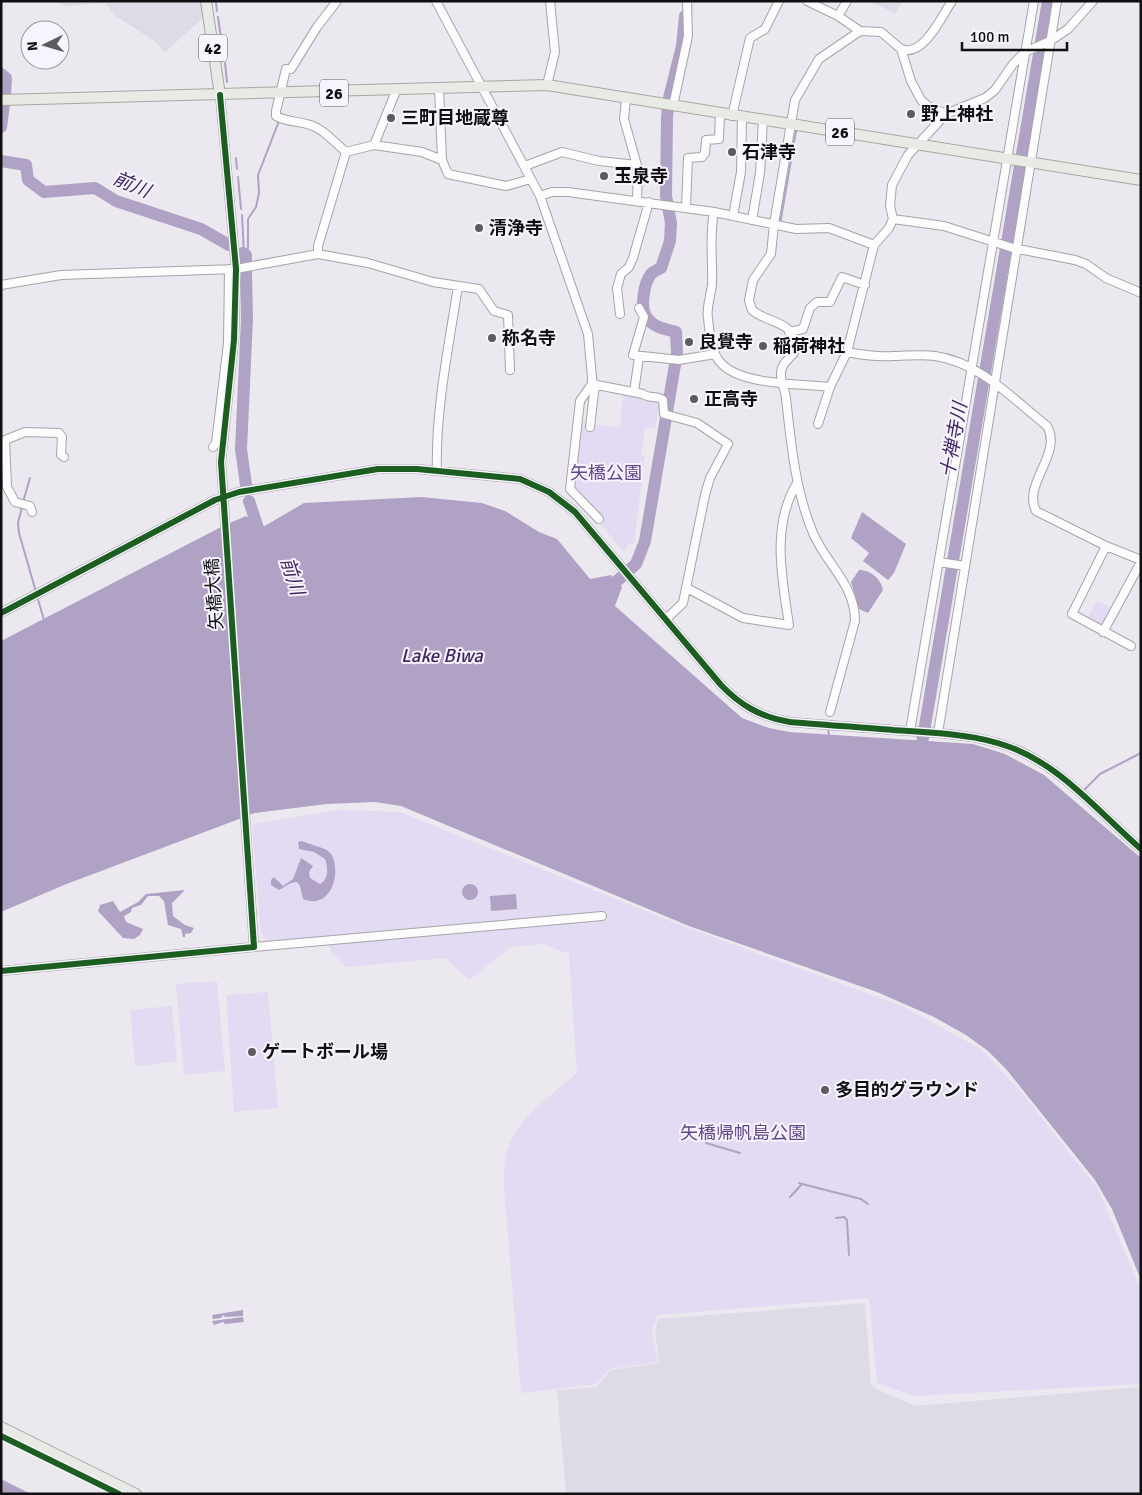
<svg xmlns="http://www.w3.org/2000/svg" width="1142" height="1495" viewBox="0 0 1142 1495" font-family="Signika,'Noto Sans JP',sans-serif">
<style>
.built{fill:#dedbe7}
.green{fill:#e3daf3}
.water{fill:#afa2c5}
.lines{fill:none;stroke-linecap:round;stroke-linejoin:round}
.stream{stroke:#afa2c5;stroke-width:2}
.river{stroke:#afa2c5;stroke-width:12}
.minor-casing{stroke:#a5a4a8;stroke-width:10}
.major-casing{stroke:#a6a7a0;stroke-width:12}
.minor{stroke:#fcfcfd;stroke-width:8}
.major{stroke:#e8eae5;stroke-width:10}
.cycleway-casing{stroke:#f7f4fe;stroke-width:9}
.cycleway{stroke:#1b5e20;stroke-width:6}
.poi-dot{fill:#5d5b5f;stroke:#f7f4fe;stroke-width:2}
.labels{text-anchor:middle;stroke-width:4;stroke-linejoin:round;paint-order:stroke}
.shield{fill:#f7f4fe;stroke:#555459;stroke-width:1}
.shield-label{font-size:16px;font-weight:bold;fill:#100f12}
.poi-label{font-size:18px;font-weight:bold;fill:#100f12;stroke:#f7f4fe;text-anchor:start}
.park-label{font-size:18px;fill:#604685;stroke:#f7f4fe}
.street-label{font-size:18px;fill:#100f12;stroke:#f7f4fe}
.water-label{font-size:19px;font-style:italic;fill:#412661;stroke:#f7f4fe}
</style>
<rect width="100%" height="100%" fill="#ebe9ef"/>
<path class="built" d="M 51,1 L 201,1 L 203,18 L 164,53 L 157,43 L 116,16 L 105,3 L 67,6 Z
M 869,1 L 903,1 L 895,13 Z
M 865,1303 L 871,1383 L 874,1388 L 915,1406 L 1141,1387 L 1141,1494 L 566,1494 L 557,1390 L 597,1387 L 610,1370 L 659,1363 L 655,1332 L 658,1319 Z"/>
<path class="green" d="M 623,392 L 657,401 L 660,407 L 655,427 L 659,428 L 645,427 L 641,455 L 645,456 L 634,544 L 630,543 L 624,552 L 584,505 L 568,490 L 577,422 L 620,428 Z
M 1097,601 L 1112,608 L 1102,624 L 1096,625 L 1087,619 Z
M 340,810 L 400,812 L 680,925 L 902,1006 L 981,1049 L 1023,1094 L 1098,1189 L 1141,1290 L 1141,1384 L 914,1396 L 877,1383 L 869,1298 L 657,1315 L 652,1332 L 658,1362 L 609,1369 L 597,1384 L 521,1393 L 504,1188 C 504,1179 504,1170 505,1161 C 510,1122 550,1097 577,1073 L 569,954 L 544,944 L 511,947 L 469,980 L 445,958 L 346,967 L 331,952 L 328,937 L 267,942 L 261,934 L 252,824 Z
M 217,981 L 225,1071 L 184,1075 L 176,984 Z
M 268,992 L 278,1108 L 234,1112 L 226,995 Z
M 172,1006 L 177,1062 L 135,1066 L 130,1010 Z"/>
<path class="water" d="M 421,497 L 482,503 L 505,511 L 539,532 L 557,539 L 590,579 L 611,575 L 622,587 L 615,606 L 742,718 L 769,728 L 789,732 L 973,744 L 1005,754 L 1044,775 L 1141,858 L 1141,1280 L 1112,1209 L 1095,1180 L 1006,1069 L 988,1051 L 966,1035 L 934,1017 L 877,992 L 689,926 L 401,806 L 375,802 L 326,804 L 255,813 L 64,885 L 1,912 L 1,641 L 223,526 L 246,516 L 263,527 L 304,503 Z
M 862,512 L 906,544 L 894,573 L 888,580 L 863,561 L 869,553 L 851,538 Z
M 859,570 C 871,570 881,579 883,590 L 868,613 L 859,609 L 851,582 Z
M 302,841 C 310,845 321,846 328,851 C 343,862 335,912 303,899 L 300,886 L 297,882 L 291,883 L 279,890 L 271,885 L 271,880 L 274,877 L 283,886 L 293,879 L 301,858 L 313,866 L 309,872 L 310,878 L 320,884 C 329,879 328,868 325,859 L 314,852 L 299,849 L 298,842 Z
M462 892a8 8 0 1 1 16 0a8 8 0 1 1-16 0Z
M 185,890 L 172,903 L 173,916 L 185,925 L 194,928 L 191,933 L 185,934 L 185,937 L 183,937 L 181,929 L 168,925 L 164,901 L 159,896 L 148,896 L 141,905 L 132,908 L 131,912 L 124,916 L 126,922 L 143,929 L 140,935 L 134,939 L 123,938 L 98,911 L 100,905 L 113,901 L 120,912 L 138,902 L 146,894 Z
M 516,894 L 517,909 L 491,911 L 490,896 Z
M 243,1310 L 243,1316 L 225,1317 L 223,1315 L 221,1318 L 213,1319 L 212,1315 Z
M 243,1317 L 244,1322 L 225,1324 L 223,1322 L 214,1325 L 212,1321 Z
M 1,1479 L 31,1494 L 1,1494 Z"/>
<g class="lines">
<path class="stream" d="M 216,3 L 217,11
M 218,17 L 221,38
M 314,25 L 320,17
M 222,43 L 224,59
M 225,63 L 227,82
M 236,158 L 237,169
M 238,177 L 241,209
M 242,215 L 244,254
M 780,224 L 796,131
M 246,255 L 248,247 L 248,219 L 256,207 L 259,193 L 258,175 L 279,121
M 23,502 L 30,478
M 22,507 L 18,523 L 19,533 L 36,592
M 37,596 L 44,620
M 828,729 L 829,735
M 1084,790 L 1100,774 L 1141,753
M 706,1143 L 740,1153
M 802,1184 L 861,1199 L 868,1204
M 790,1197 L 802,1184 L 799,1183
M 836,1218 L 844,1217 L 847,1220 L 849,1255"/>
<path class="river" d="M 1,74 L 6,78 L 5,95
M 1,127 L 4,104
M 1,161 L 26,165 L 28,180 L 44,192 L 95,188 L 116,201 L 201,229 L 229,245
M 243,253 L 246,255 L 246,264
M 246,272 L 247,319 L 241,449 L 246,485
M 249,501 L 262,540
M 617,581 L 636,564 L 645,541 L 677,353 L 676,332 C 665,329 655,328 648,319 C 639,309 644,283 651,274 C 654,271 657,270 661,268 L 670,241 L 671,223 L 666,196 L 667,117 L 669,98 L 682,46 L 685,16
M 920,755 L 1048,1"/>
<defs>
<path id="minor" d="M 337,1 L 317,27 L 291,69 L 286,69 L 276,111 L 276,116 C 287,122 296,121 307,124 C 323,128 334,142 346,152
M 436,1 L 540,196 L 588,334 L 592,377 L 592,384 L 580,401 L 570,489 L 599,519
M 807,1 L 838,16 L 860,31
M 838,16 L 847,1
M 901,49 C 924,58 942,15 952,1
M 547,85 L 555,52 L 550,1
M 439,88 L 442,160
M 626,99 L 624,119 L 638,169 L 637,200
M 673,106 L 688,36 L 687,1
M 732,116 L 750,38 L 765,29 L 779,1
M 374,145 L 396,91
M 525,166 L 562,152 L 599,161 L 637,165
M 540,196 L 552,192 L 568,192 L 714,212 L 796,229 L 829,228 L 874,245
M 686,208 L 688,158 L 702,157 L 705,153 L 706,140 L 719,139 L 720,114
M 714,212 C 709,236 713,260 712,284 C 711,295 706,308 708,318 C 709,329 711,346 716,356 C 731,387 800,383 830,387 L 847,352 L 874,245 L 889,228 L 893,219 L 890,206 L 892,185 L 908,155 L 946,114 L 985,98 L 995,90 L 1013,64 L 1025,52 L 1050,41 L 1068,29 L 1093,1
M 733,216 L 741,172 L 742,117
M 893,219 L 944,226 L 1013,248 L 1075,260 L 1086,264 L 1106,278 L 1141,293
M 752,220 L 760,173 L 763,120
M 318,254 L 318,246 L 346,152 L 374,145 L 422,152 L 442,160 L 448,174 L 506,186 L 531,179
M 1,285 L 61,275 L 236,269 L 318,254 L 368,263 L 433,282 L 479,289 L 494,311 L 508,315 L 510,370
M 639,308 L 644,317 L 633,355 L 679,360 L 715,354
M 620,314 L 617,288 L 621,274 L 629,267 L 633,258 L 649,202
M 789,332 L 803,329 L 810,308 L 817,302 L 830,302 L 842,277 L 865,285
M 847,352 C 862,355 877,357 893,356 C 906,356 921,354 935,356 C 979,362 1013,399 1047,426 C 1063,454 1022,484 1036,511 L 1106,546 L 1141,560
M 592,384 L 643,394 C 649,399 657,395 663,400 L 664,414 L 697,423 L 728,444 L 710,478 L 705,495 L 683,603 L 666,619
M 634,392 L 639,357
M 818,424 L 830,387
M 590,427 L 595,384
M 213,447 L 216,443 L 228,343 L 229,269
M 437,471 C 435,412 449,345 458,286
M 32,512 L 30,506 L 15,502 L 7,487 L 5,440 L 25,432 L 59,433 L 62,437 L 61,455 L 64,457
M 1106,546 L 1072,614 L 1131,646
M 939,562 L 965,566
M 687,588 L 743,618 L 789,625 C 782,578 771,526 797,483
M 1,613 L 215,500 L 239,492 L 378,469 L 417,469 L 520,479 L 549,492 L 575,512 L 721,685 C 741,706 761,717 790,722 C 824,725 859,727 893,730 C 942,733 997,734 1040,762 C 1075,783 1109,821 1141,849
M 1103,632 L 1141,562
M 830,712 L 855,621 C 855,584 826,564 813,533 C 795,490 791,443 786,398 C 785,389 780,381 781,372 C 782,363 789,359 794,353 C 800,320 767,324 752,310 L 749,300 L 753,280 L 771,254 L 774,224 L 795,100 L 819,59 L 860,31 L 881,32 L 901,49 L 911,81 L 921,100 L 928,106 L 946,114
M 910,731 L 1034,1
M 938,733 L 1057,1
M 254,947 L 602,916
M 1,971 L 254,947 L 221,462 L 234,340 L 236,269 L 220,95"/>
<path id="major" d="M 206,1 L 220,95
M 1,100 L 547,85 L 1141,180
M 1,1427 L 136,1494"/>
</defs>
<use href="#minor" class="minor-casing"/>
<use href="#major" class="major-casing"/>
<use href="#minor" class="minor"/>
<use href="#major" class="major"/>
<defs>
<path id="cycleway" d="M 1,613 L 215,500 L 239,492 L 378,469 L 417,469 L 520,479 L 549,492 L 575,512 L 721,685 C 741,706 761,717 790,722 C 824,725 859,727 893,730 C 942,733 997,734 1040,762 C 1075,783 1109,821 1141,849
M 1,971 L 254,947 L 221,462 L 234,340 L 236,269 L 220,95
M 1,1436 L 119,1494"/>
</defs>
<use href="#cycleway" class="cycleway-casing"/>
<use href="#cycleway" class="cycleway"/>
</g>
<g class="poi-dot">
<circle cx="911" cy="114" r="5"/>
<circle cx="391" cy="118" r="5"/>
<circle cx="732" cy="152" r="5"/>
<circle cx="604" cy="176" r="5"/>
<circle cx="479" cy="228" r="5"/>
<circle cx="492" cy="338" r="5"/>
<circle cx="689" cy="342" r="5"/>
<circle cx="763" cy="346" r="5"/>
<circle cx="694" cy="399" r="5"/>
<circle cx="252" cy="1052" r="5"/>
<circle cx="825" cy="1090" r="5"/>
</g>
<g class="labels">
<g class="shield">
<rect x="199" y="34.5" width="28" height="27" rx="4"/>
<rect x="320" y="79.5" width="28" height="27" rx="4"/>
<rect x="826" y="118.5" width="28" height="27" rx="4"/>
</g>
<g class="shield-label">
<text x="213" y="54">42</text>
<text x="334" y="99">26</text>
<text x="840" y="138">26</text>
</g>
<g class="poi-label">
<text x="921" y="120">野上神社</text>
<text x="401" y="124">三町目地蔵尊</text>
<text x="742" y="158">石津寺</text>
<text x="614" y="182">玉泉寺</text>
<text x="489" y="234">清浄寺</text>
<text x="502" y="344">称名寺</text>
<text x="699" y="348">良覺寺</text>
<text x="773" y="352">稲荷神社</text>
<text x="704" y="405">正高寺</text>
<text x="262" y="1058">ゲートボール場</text>
<text x="835" y="1096">多目的グラウンド</text>
</g>
<g class="park-label">
<text x="606" y="479">矢橋公園</text>
<text x="743" y="1139">矢橋帰帆島公園</text>
</g>
<g class="street-label">
<text transform="translate(214 594) rotate(-94)" y="6">矢橋大橋</text>
</g>
<g class="water-label">
<text transform="translate(132 184) rotate(23)" y="7">前川</text>
<text transform="translate(953 440) rotate(-80)" y="7">十禅寺川</text>
<text transform="translate(293 576) rotate(72)" y="7">前川</text>
<text x="442" y="662">Lake Biwa</text>
</g>
</g>
<rect width="1142" height="1495" fill="none" stroke="#100f12" stroke-width="5"/>
<g transform="translate(45 45) rotate(265)"><circle r="24" fill="#f7f4fe" stroke="#9b98a0"/>
<path d="M0-4L9 19L0 12L-9 19Z" fill="#5d5b5f"/>
<text y="-8" font-size="14" font-weight="bold" text-anchor="middle" fill="#100f12">N</text>
</g>
<path d="M962 42v8h105v-8" fill="none" stroke="#100f12" stroke-width="2.5"/>
<text x="970" y="42" font-size="15" fill="#100f12" stroke="#f7f4fe" stroke-width="4" paint-order="stroke">100 m</text>
</svg>
